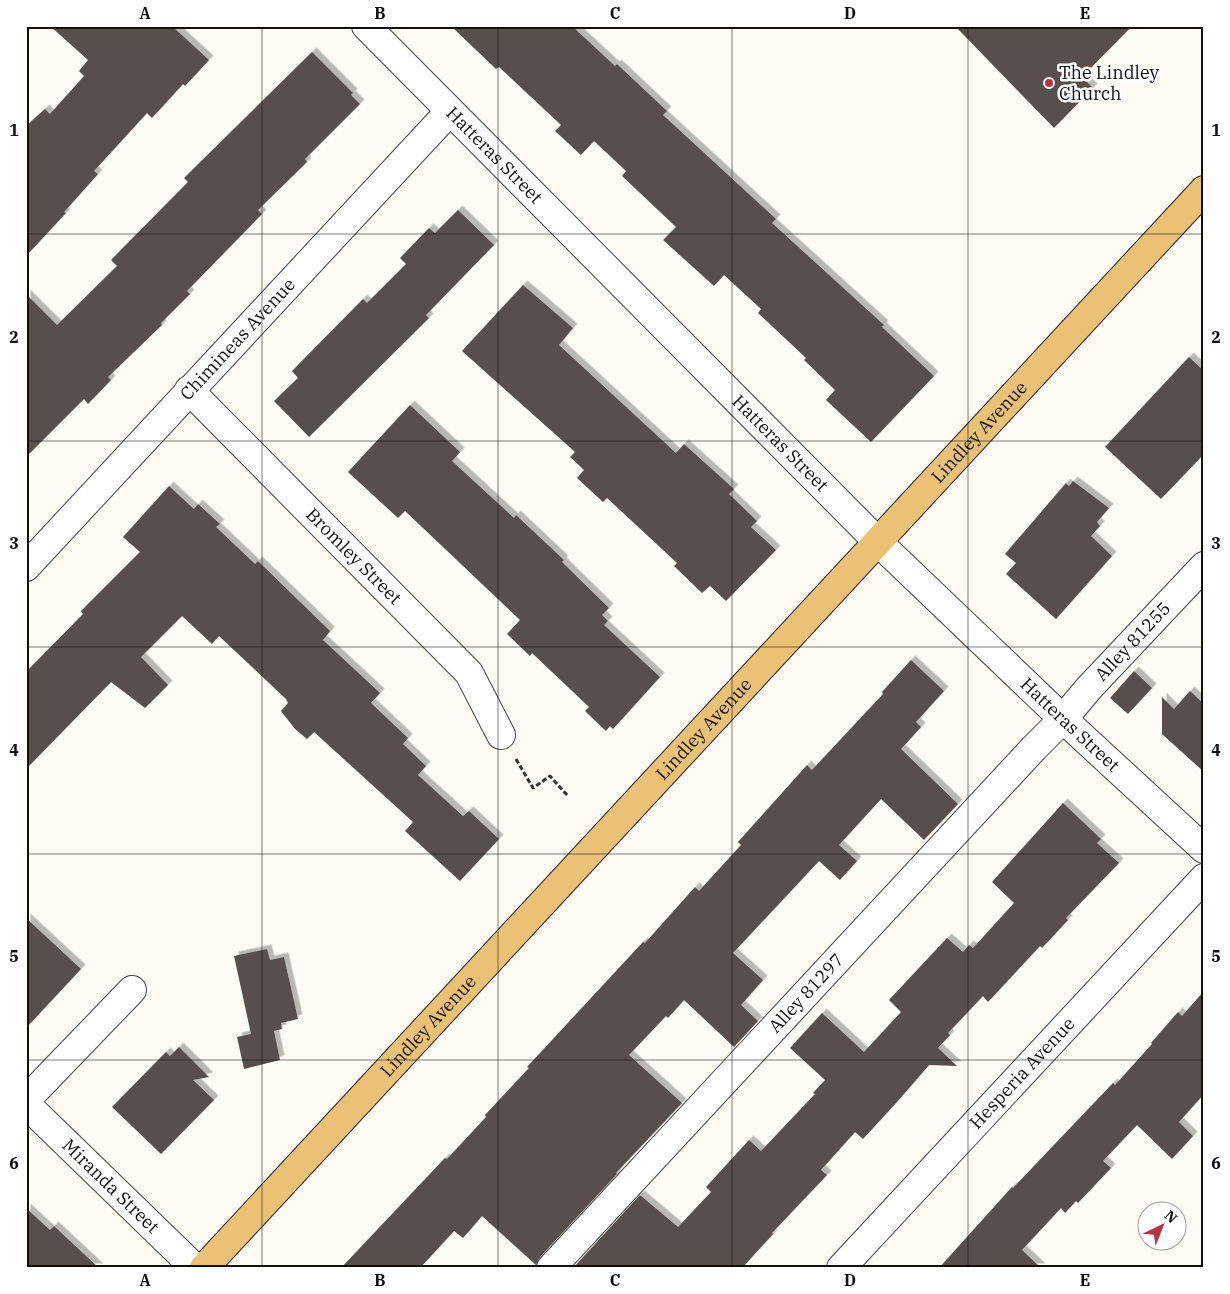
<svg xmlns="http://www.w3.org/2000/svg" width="1230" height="1294" viewBox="0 0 1230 1294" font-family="'IBM Plex Serif',serif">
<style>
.building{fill:#58504d;filter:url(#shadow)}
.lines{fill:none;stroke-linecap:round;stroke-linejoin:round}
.minor-casing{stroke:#434343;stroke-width:30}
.major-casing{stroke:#212121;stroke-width:30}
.path{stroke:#323232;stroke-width:3;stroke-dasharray:5 2.5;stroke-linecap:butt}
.minor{stroke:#fff;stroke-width:28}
.major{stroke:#ebc176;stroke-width:28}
.grid{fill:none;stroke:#101010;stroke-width:1;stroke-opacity:0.55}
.poi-dot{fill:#b33449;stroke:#fff;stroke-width:2}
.labels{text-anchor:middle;stroke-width:5;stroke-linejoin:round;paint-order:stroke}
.poi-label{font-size:18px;fill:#101010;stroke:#fff;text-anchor:start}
.street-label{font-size:18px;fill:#101010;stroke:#fff}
.neatline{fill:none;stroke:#101010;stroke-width:2}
.grid-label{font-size:16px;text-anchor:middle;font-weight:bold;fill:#101010}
</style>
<defs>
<filter id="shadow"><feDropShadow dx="4.5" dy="-4.5" stdDeviation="0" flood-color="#0004"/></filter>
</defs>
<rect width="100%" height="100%" fill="#fefbf4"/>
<path class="building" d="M 50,26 L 172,26 L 209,60 L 185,86 L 183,84 L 152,118 L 147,113 L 94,171 L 98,174 L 64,212 L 66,213 L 26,256 L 26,126 L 45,109 L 50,114 L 84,76 L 79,71 L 88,60 Z
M 451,26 L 572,26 L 615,66 L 617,64 L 667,111 L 663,115 L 776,219 L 772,223 L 884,325 L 882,327 L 934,376 L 871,442 L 826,400 L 835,390 L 804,360 L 806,358 L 758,313 L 761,309 L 724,275 L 714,286 L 663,240 L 676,227 L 622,176 L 626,171 L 594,141 L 581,155 L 555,131 L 561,125 L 499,67 L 496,69 Z
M 955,26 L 1132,26 L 1082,77 L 1093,88 L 1054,128 Z
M 312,52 L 353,93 L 351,95 L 360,104 L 305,159 L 307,162 L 258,210 L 262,214 L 187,291 L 190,294 L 161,323 L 162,325 L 108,377 L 111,380 L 88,404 L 84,399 L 26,457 L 26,294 L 57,325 L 117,266 L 111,260 L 188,182 L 184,178 Z
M 458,210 L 494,245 L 426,315 L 429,318 L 309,437 L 274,401 L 298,378 L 292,371 L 363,299 L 367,303 L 406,264 L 400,258 L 429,228 L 435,233 Z
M 523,285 L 573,328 L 559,345 L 676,453 L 684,444 L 734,489 L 729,494 L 757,521 L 751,527 L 776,550 L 726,601 L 710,586 L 702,593 L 674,566 L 677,563 L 607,498 L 603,502 L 577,478 L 584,470 L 570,457 L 575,452 L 462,351 Z
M 1189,357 L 1204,371 L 1204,454 L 1161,499 L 1105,447 Z
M 410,405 L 460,452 L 452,461 L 514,518 L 516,515 L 564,560 L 562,562 L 609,608 L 602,615 L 608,621 L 604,625 L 660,677 L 613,729 L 610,726 L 606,731 L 585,711 L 589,707 L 532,653 L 530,656 L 507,634 L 520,620 L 405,511 L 398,518 L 348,472 Z
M 1073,481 L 1109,508 L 1097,522 L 1100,526 L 1091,536 L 1112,556 L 1056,619 L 1006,574 L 1016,563 L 1005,554 L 1066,483 L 1069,486 Z
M 169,486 L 194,509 L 198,504 L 220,524 L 216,527 L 255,564 L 258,561 L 330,631 L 323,640 L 380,693 L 371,703 L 408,738 L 403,744 L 426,766 L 418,775 L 463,816 L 469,811 L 499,839 L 460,881 L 405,831 L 413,822 L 314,732 L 307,739 L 295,729 L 281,711 L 288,703 L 286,699 L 219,636 L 212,644 L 182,616 L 141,657 L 168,685 L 145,708 L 111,682 L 26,769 L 26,672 L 83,614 L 81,611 L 140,552 L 123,537 Z
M 911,660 L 944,691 L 916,722 L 921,727 L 901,749 L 958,804 L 924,840 L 881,799 L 839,845 L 857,861 L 840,880 L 819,861 L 733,953 L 763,980 L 741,1005 L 758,1021 L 734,1047 L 684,1000 L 668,1018 L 666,1016 L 629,1055 L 682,1103 L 616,1173 L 617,1174 L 540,1257 L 536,1265 L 482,1216 L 463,1238 L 454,1231 L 420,1268 L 341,1268 L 445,1158 L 447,1159 L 486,1117 L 485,1115 L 529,1068 L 527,1067 L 643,942 L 645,943 L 695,887 L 699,891 L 741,845 L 738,842 L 807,765 L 812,770 L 883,694 L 882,692 Z
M 1134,671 L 1152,688 L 1128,714 L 1110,698 Z
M 1190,691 L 1204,704 L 1204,772 L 1162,734 L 1162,697 L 1174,709 Z
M 1063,803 L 1101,839 L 1097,843 L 1119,863 L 1066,918 L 1068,920 L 1042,948 L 1040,946 L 988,1002 L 983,996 L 948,1033 L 950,1035 L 938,1048 L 957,1066 L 929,1065 L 896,1103 L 863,1139 L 855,1132 L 821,1170 L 827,1175 L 772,1233 L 773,1234 L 742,1268 L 573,1268 L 640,1195 L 678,1227 L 711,1192 L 706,1187 L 749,1140 L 761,1151 L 815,1094 L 813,1093 L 825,1080 L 790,1048 L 822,1013 L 864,1052 L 901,1012 L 889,1000 L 947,938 L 963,952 L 969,945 L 973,948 L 1014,903 L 992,882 Z
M 26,918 L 81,969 L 26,1028 Z
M 267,949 L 270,960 L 284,957 L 298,1019 L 281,1023 L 282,1029 L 274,1031 L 280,1060 L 244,1069 L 237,1037 L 251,1034 L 234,956 Z
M 1204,991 L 1204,1094 L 1179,1122 L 1193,1136 L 1172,1159 L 1137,1125 L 1103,1161 L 1111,1168 L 1078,1203 L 1076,1201 L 1065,1213 L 1061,1208 L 1022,1250 L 1041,1268 L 939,1268 L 1012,1187 L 1013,1188 L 1113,1083 L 1115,1085 L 1152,1044 L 1151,1043 L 1178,1012 L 1182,1016 Z
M 179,1047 L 209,1077 L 193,1080 L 214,1100 L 161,1154 L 112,1107 L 166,1052 L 170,1056 Z
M 26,1208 L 50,1230 L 54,1226 L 99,1268 L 26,1268 Z"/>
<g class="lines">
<defs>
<g id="minor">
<path id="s1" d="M 366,26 L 878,542 L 1063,719 L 1204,849"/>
<path id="s2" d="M 189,390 L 469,673 L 501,735"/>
<path id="s3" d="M 26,567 L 450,111"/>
<path d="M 26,1100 L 132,990"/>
<path id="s4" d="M 26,1104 L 195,1268"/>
<path id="s5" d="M 551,1268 L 1034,748 L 1063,719 L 1089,688 L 1204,566"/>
<path id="s6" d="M 841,1268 L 1204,878"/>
</g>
<g id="major">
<path id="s7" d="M 204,1268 L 1204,190"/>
</g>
</defs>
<use href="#minor" class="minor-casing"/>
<use href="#major" class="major-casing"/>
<path class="path" d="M 516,759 L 533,788 L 550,776 L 567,795"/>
<use href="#minor" class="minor"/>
<use href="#major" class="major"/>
</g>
<path class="grid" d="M 262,26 L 262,1268M 498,26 L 498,1268M 732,26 L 732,1268M 968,26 L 968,1268M 26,234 L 1204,234M 26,441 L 1204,441M 26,647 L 1204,647M 26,854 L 1204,854M 26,1060 L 1204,1060"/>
<circle class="poi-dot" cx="1049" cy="83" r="5"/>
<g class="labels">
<g class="poi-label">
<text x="1059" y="79">The Lindley<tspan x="1059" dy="21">Church</tspan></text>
</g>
<g class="street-label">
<text dy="6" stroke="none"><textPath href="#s1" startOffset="182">Hatteras Street</textPath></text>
<text dy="6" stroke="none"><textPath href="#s3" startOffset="311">Chimineas Avenue</textPath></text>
<text dy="6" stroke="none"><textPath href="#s7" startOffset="1140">Lindley Avenue</textPath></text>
<text dy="6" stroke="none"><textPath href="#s1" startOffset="588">Hatteras Street</textPath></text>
<text dy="6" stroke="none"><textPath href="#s2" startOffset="234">Bromley Street</textPath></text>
<text dy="6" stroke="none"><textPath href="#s5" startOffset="855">Alley 81255</textPath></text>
<text dy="6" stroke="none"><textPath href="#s1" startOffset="992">Hatteras Street</textPath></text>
<text dy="6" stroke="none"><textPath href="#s7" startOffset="735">Lindley Avenue</textPath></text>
<text dy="6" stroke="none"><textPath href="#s5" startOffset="375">Alley 81297</textPath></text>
<text dy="6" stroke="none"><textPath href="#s7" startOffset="330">Lindley Avenue</textPath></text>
<text dy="6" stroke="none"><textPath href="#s6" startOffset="266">Hesperia Avenue</textPath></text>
<text dy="6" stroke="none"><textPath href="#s4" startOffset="118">Miranda Street</textPath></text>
</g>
</g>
<rect width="1230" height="1294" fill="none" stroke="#ffffff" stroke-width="55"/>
<g transform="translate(1162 1226) rotate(43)"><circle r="24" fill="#ffffff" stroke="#9f9f9f"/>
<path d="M0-4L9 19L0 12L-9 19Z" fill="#b33449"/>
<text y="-8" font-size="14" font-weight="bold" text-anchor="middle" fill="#101010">N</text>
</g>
<rect x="28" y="28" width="1174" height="1238" class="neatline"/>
<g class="grid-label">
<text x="145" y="19">A</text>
<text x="380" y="19">B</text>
<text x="615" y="19">C</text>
<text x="850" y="19">D</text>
<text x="1085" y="19">E</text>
<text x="14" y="136">1</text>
<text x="1216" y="136">1</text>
<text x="14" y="343">2</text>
<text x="1216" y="343">2</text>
<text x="14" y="549">3</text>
<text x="1216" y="549">3</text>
<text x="14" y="756">4</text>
<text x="1216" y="756">4</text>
<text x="14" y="962">5</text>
<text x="1216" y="962">5</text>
<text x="14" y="1169">6</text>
<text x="1216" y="1169">6</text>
<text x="145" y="1286">A</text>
<text x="380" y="1286">B</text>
<text x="615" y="1286">C</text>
<text x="850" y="1286">D</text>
<text x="1085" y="1286">E</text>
</g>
</svg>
